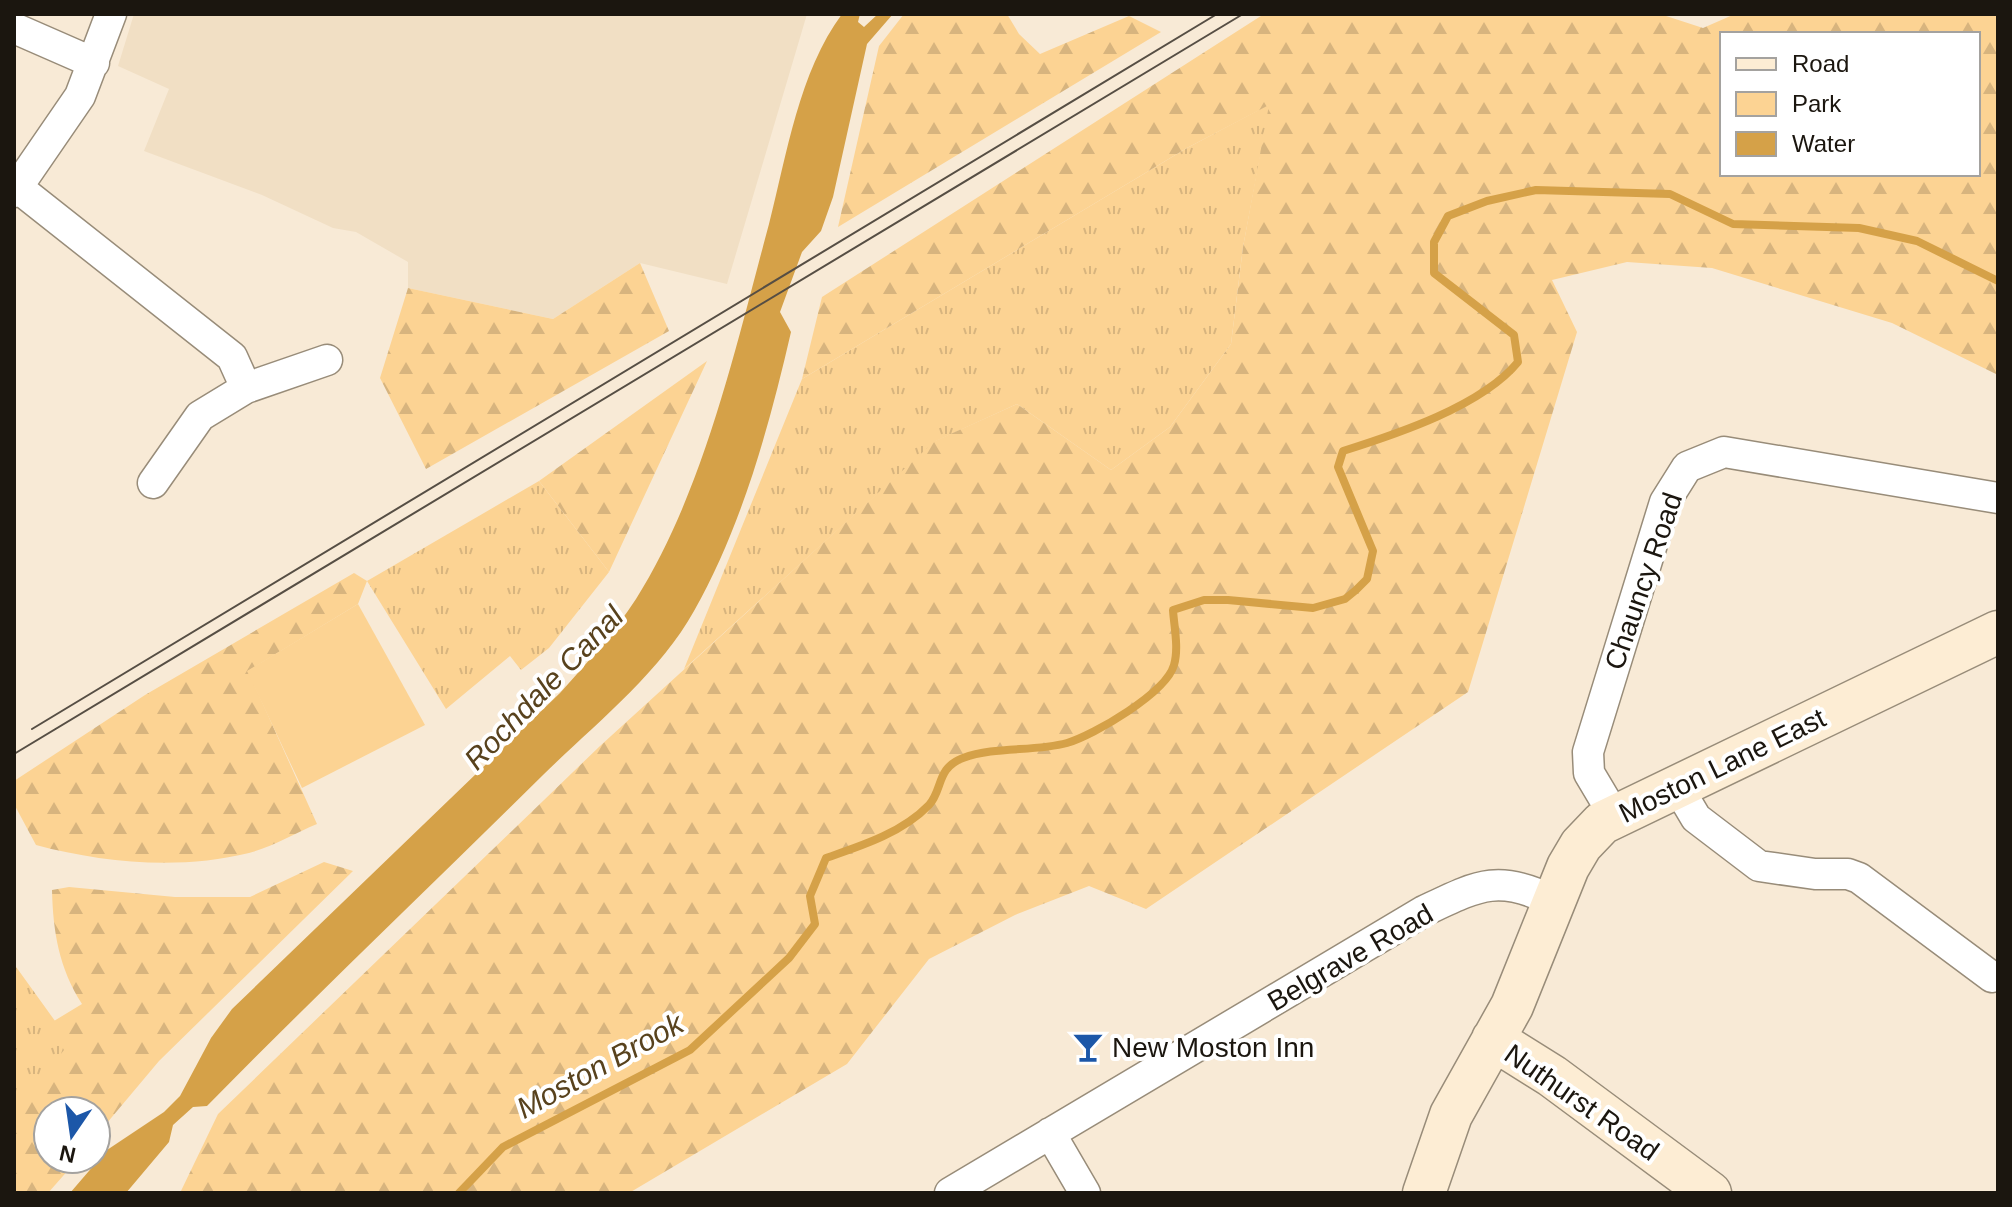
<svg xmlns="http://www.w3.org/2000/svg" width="2012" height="1207" viewBox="0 0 2012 1207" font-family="Helvetica,sans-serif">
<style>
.built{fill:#f1dfc4}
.grass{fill:url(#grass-tufts)}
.forest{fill:url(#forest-firs);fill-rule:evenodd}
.green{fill:#fcd393}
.water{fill:#d5a148}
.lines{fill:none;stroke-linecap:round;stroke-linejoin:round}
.stream{stroke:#d5a148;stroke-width:8}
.street-casing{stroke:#988c79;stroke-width:33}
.secondary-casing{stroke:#988c79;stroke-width:45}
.street{stroke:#fff;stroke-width:30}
.secondary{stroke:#fdedd4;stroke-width:42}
.tram{stroke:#564e44;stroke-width:2}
.labels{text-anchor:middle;stroke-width:8;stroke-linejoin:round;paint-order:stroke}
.street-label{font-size:28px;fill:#1b160f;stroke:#fff}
.poi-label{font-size:28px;fill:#1b160f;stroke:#fff;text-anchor:start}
.water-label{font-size:30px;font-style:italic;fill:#58421d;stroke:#fff}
</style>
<defs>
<pattern id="grass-tufts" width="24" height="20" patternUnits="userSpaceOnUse" patternTransform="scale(2)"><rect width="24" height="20" fill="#fcd393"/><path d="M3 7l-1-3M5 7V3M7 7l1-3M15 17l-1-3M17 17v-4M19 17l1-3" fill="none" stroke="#d7b47e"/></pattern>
<pattern id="forest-firs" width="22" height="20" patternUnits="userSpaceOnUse" patternTransform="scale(2)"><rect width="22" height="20" fill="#fcd393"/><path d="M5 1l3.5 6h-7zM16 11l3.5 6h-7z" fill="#d7b47e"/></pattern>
</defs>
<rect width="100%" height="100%" fill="#f8ead6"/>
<path class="built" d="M 134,14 L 807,14 L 727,284 L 640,263 L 553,319 L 408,288 L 408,262 L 356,232 L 333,228 L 262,195 L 144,151 L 169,89 L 118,66 Z"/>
<path class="grass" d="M 1270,104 L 1243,247 L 1231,344 L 1170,427 L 1111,470 L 1017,404 L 936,441 L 684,669 L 802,379 L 1187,148 Z
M 539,481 L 609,572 L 549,648 L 521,670 L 510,656 L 446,709 L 367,581 Z
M 14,964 L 86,1064 L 48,1111 L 14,1186 Z"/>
<path class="forest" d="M 904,14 L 1007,14 L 1019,34 L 1040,54 L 1129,16 L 1161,32 L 838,227 L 879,46 Z
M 1264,14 L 1660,14 L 1703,28 L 1735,14 L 1998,14 L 1998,375 L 1892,323 L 1712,268 L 1627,262 L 1552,280 L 1577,332 L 1468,692 L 1146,909 L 1089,886 L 1015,915 L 929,959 L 847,1064 L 629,1193 L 180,1193 L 218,1114 L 600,746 L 935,441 L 1017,404 L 1111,470 L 1170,427 L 1231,344 L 1243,247 L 1269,105 L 1187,148 L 802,379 L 822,297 ZM 1722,34 L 1978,34 L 1978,174 L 1722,174 Z
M 640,263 L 669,331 L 426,469 L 380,378 L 408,288 L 553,319 Z
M 707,361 L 609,572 L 539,481 Z
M 354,573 L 367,581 L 358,604 L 248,671 L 317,824 C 295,833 272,847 249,853 C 180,870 103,863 36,845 L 14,804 L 14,781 L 145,695 Z
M 324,862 L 353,871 L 159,1061 L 96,1136 L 96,1111 L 48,1111 L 48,1159 L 78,1159 L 48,1193 L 14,1193 L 14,1114 L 64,1050 L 49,1024 L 82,1004 C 59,968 53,932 52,890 L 69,887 L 175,897 L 250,897 Z"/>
<path class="green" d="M 358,604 L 425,725 L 302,788 L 247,671 Z"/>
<path class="water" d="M 842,14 L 860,14 L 858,22 L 864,27 L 878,14 L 893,14 L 867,44 L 833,197 L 821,231 L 802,252 L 780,312 L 791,332 C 769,427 742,526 694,611 C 659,674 594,725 543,775 C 431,886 317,994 207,1106 L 193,1107 L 173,1125 L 169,1142 L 126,1193 L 70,1193 L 107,1150 L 164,1112 L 180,1096 L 211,1038 L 232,1009 L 560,693 C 587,663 614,633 636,599 C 704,491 736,346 769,224 C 787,154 799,72 842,14 Z"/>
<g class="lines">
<path class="stream" d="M 459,1193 L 503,1147 L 690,1050 L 789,958 L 815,924 L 810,896 L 826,858 C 861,846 902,833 929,805 C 943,790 936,768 963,758 C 995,746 1034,752 1067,743 C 1094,735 1166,693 1174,665 C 1179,648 1174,626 1173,610 L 1204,600 L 1228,600 L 1313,608 L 1345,599 L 1356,590 L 1367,579 L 1373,551 L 1338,467 L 1343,451 C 1397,434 1482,406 1518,362 L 1514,335 L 1434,273 L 1434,242 L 1448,216 L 1487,201 L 1536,190 L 1670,194 L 1733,224 L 1859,228 L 1917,241 L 1998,281"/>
<defs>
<path id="street" d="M 14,28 L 94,63
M 17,187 L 232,357 L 246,388
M 14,192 L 80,96 L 111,14
M 153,483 L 200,416 L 246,388 L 327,360
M 1677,786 L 1696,818 L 1759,866 L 1815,874 L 1848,874 L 1859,878 L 1992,977
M 1614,815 L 1589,773 L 1588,752 L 1665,502 L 1687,467 L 1724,452 L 1998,498
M 1050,1133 L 1085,1193
M 950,1193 L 1424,911 C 1477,886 1498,873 1553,901"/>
<path id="secondary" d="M 1493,1039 L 1552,1076 L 1710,1193
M 1424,1193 L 1451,1115 L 1512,1006 L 1568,867 L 1581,845 L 1602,823 L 1998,632"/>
</defs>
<use href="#street" class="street-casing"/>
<use href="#secondary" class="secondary-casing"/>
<use href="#street" class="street"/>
<use href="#secondary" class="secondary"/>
<path class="tram" d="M 32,729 L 1217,14
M 14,754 L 1243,14"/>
</g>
<defs>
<symbol id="bar-bare" viewBox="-9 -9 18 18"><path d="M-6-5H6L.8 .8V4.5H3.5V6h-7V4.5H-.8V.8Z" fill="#1c57a8" stroke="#fff" stroke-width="2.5" paint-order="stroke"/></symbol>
</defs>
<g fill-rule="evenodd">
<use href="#bar-bare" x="1066" y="1025" width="44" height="44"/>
</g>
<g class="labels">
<g class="street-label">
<text transform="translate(1643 581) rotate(-71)" y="10">Chauncy Road</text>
<text transform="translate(1722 765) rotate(-26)" y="10">Moston Lane East</text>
<text transform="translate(1350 957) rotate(-30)" y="10">Belgrave Road</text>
<text transform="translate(1582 1102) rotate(35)" y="10">Nuthurst Road</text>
</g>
<g class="poi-label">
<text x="1112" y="1057">New Moston Inn</text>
</g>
<g class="water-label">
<text transform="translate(544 688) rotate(-46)" y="10">Rochdale Canal</text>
<text transform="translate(600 1066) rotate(-29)" y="10">Moston Brook</text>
</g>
</g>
<rect width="2012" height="1207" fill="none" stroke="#1b160f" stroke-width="32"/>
<rect x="1720" y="32" width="260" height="144" fill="#ffffff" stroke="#a4a29f" stroke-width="2"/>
<rect x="1736" y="58" width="40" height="12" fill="#fdedd4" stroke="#a4a29f" stroke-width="2"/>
<text x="1792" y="72" font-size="24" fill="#1b160f">Road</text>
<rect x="1736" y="92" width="40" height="24" fill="#fcd393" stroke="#a4a29f" stroke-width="2"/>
<text x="1792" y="112" font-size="24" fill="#1b160f">Park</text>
<rect x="1736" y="132" width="40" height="24" fill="#d5a148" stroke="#a4a29f" stroke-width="2"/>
<text x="1792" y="152" font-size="24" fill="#1b160f">Water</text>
<g transform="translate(72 1135) rotate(193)"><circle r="38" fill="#ffffff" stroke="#a4a29f" stroke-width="2"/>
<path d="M0-6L14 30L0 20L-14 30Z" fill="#1c57a8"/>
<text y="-12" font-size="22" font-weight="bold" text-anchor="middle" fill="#1b160f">N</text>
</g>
</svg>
